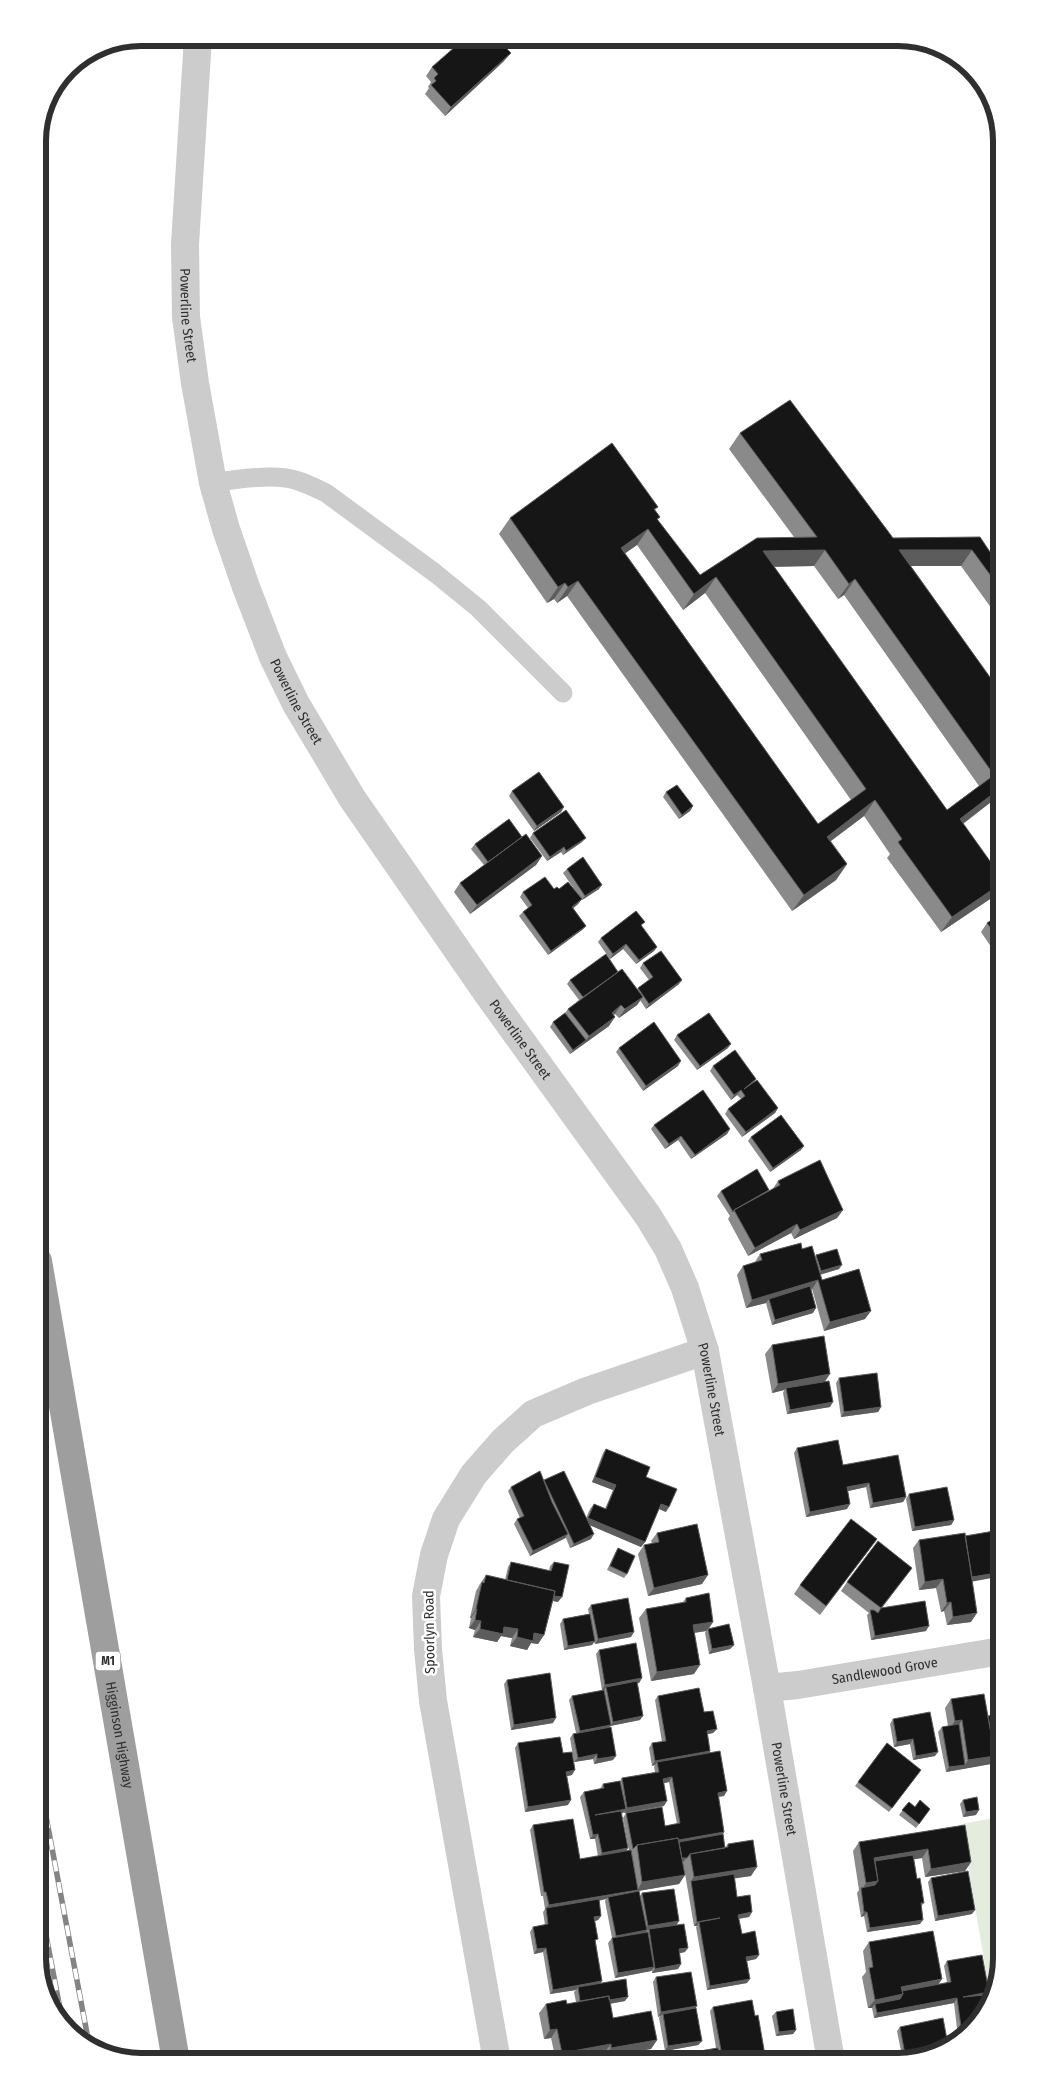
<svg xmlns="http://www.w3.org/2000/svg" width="1039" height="2099" viewBox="0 0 1039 2099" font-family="'Fira Sans Condensed',sans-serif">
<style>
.green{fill:#e4ecdd}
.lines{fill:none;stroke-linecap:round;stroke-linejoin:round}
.service{stroke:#ccc;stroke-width:19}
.minor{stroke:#ccc;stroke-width:28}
.trunk{stroke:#9e9e9e;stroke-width:28}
.rail-casing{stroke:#848484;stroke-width:5.5}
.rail{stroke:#fff;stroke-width:4;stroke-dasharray:11;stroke-linecap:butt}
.wall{fill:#8a8a8a;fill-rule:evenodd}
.shaded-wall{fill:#5c5c5c}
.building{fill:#161616;stroke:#5c5c5c;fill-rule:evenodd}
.labels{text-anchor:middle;stroke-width:5;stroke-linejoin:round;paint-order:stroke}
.shield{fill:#fff;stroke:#6d6d6d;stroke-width:1}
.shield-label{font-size:12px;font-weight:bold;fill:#2f2f2f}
.street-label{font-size:14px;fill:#2f2f2f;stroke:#fff}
.rim{fill:none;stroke:#2f2f2f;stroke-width:6}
</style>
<rect width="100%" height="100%" fill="#fff"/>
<path class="green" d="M 1001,1817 L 1001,1958 L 990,1995 L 961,1824 Z"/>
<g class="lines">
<path class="service" d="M 213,483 C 236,479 263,475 286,478 C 300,480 314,487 326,493 L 435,573 L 478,608 L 563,693"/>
<g class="minor">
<path id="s1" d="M 198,38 L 185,244 L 186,317 L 195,383 L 213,483 L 226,529 L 246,587 L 273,657 L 296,704 L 352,798 L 489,996 L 648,1216 L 668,1249 L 685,1288 L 705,1351 L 767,1688 L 831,2061"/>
<path id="s2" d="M 767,1688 L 798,1685 L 1001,1651"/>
<path d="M 497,2061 L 433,1701 L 428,1649 L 426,1596 L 434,1555 L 446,1519 L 474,1474 L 503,1441 L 533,1414 L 587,1391 L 705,1351"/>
</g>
<path class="trunk" id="s3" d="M 38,1261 L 176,2061"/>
<defs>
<path id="rail" d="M 38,1774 L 89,2044
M 38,1893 L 62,2019"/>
</defs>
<use href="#rail" class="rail-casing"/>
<use href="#rail" class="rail"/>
</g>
<path class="wall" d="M 810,38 L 827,38 L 822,45 L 809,44 Z
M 866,38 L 905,38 L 906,42 L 903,47 L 866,45 Z
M 911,40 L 940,51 L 910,49 Z
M 475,44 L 504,61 L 445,116 L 425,94 L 429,88 L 428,87 L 431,82 L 426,76 L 432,67 L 472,47 Z
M 740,433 L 893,538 L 980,537 L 1000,567 L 1002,566 L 1002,623 L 961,566 L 911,566 L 1002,694 L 1002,817 L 991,802 L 963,824 L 1002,878 L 1002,885 L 993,897 L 941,932 L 887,858 L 890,854 L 864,816 L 831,841 L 847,864 L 836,880 L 792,911 L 567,596 L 557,603 L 554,599 L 547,603 L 499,534 L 510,518 L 658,507 L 655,510 L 660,517 L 657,520 L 700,575 L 794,537 L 729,449 ZM 637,545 L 683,610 L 705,593 L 851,800 L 818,824 L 625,553 ZM 814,566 L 838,599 L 844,595 L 979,786 L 947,810 L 774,567 Z
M 512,791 L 564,807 L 561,812 L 534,831 L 509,796 Z
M 666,792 L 693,806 L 690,811 L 679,819 L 663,797 Z
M 533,833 L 582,842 L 563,855 L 561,852 L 547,861 L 530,838 Z
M 522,837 L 542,856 L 536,865 L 470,914 L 454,892 L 460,883 L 484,865 L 471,849 L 475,844 Z
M 567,869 L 599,889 L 582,900 L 582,899 L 578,904 L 573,908 L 586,926 L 582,930 L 548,955 L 519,916 L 523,912 L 528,908 L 520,897 L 523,892 L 559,889 L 581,899 L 563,873 Z
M 1002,913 L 1002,954 L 998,957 L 981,932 L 987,923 Z
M 642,927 L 657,947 L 654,951 L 636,964 L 623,949 L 610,959 L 598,942 L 601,938 Z
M 643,963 L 679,984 L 646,1009 L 640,1000 L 637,1005 L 619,1018 L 615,1014 L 613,1015 L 609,1026 L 570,1054 L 550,1027 L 553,1022 L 565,1013 L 568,1009 L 579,1000 L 567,984 L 570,980 L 618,972 L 637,989 L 649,980 L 640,968 Z
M 677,1035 L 728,1048 L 697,1070 L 674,1040 Z
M 619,1048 L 678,1066 L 643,1091 L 616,1052 Z
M 713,1066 L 756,1079 L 754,1082 L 778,1108 L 775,1113 L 742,1137 L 725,1114 L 728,1109 L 741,1099 L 737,1095 L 731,1100 L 710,1071 Z
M 654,1125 L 730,1129 L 727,1134 L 691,1159 L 678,1140 L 665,1149 L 651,1129 Z
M 751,1137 L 801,1150 L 770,1172 L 748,1141 Z
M 778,1181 L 843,1210 L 837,1218 L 794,1239 L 791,1233 L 748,1256 L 728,1219 L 730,1216 L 717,1196 L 721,1191 L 769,1190 L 768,1192 L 772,1190 Z
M 760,1254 L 815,1257 L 816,1255 L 839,1269 L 820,1275 L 822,1280 L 865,1319 L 824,1331 L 812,1289 L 811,1290 L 813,1313 L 772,1325 L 766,1303 L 746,1308 L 737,1275 L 743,1266 L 755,1262 Z
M 772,1345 L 825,1381 L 830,1407 L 787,1414 L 783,1393 L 784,1390 L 772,1393 L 765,1354 Z
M 839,1378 L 881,1407 L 878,1412 L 841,1417 L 836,1383 Z
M 797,1448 L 843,1465 L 906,1497 L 903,1502 L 870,1508 L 866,1487 L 848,1491 L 847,1509 L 806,1517 L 794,1453 Z
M 606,1449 L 646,1477 L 666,1512 L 659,1509 L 645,1542 L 641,1547 L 589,1525 L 591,1539 L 570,1548 L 566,1538 L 530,1556 L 514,1524 L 517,1519 L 520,1518 L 508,1491 L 511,1487 L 544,1481 L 544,1480 L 586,1518 L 590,1509 L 594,1504 L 605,1509 L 613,1490 L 592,1482 L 603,1453 Z
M 997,1486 L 1002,1486 L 1002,1524 L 1000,1524 L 994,1491 Z
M 909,1494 L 954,1520 L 951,1525 L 912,1531 L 906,1499 Z
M 657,1533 L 702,1584 L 648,1596 L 638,1554 L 644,1545 L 652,1544 L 651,1541 Z
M 965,1536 L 1002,1540 L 1002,1576 L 972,1581 L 971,1622 L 947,1625 L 944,1611 L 941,1612 L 936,1588 L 919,1590 L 913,1548 L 919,1540 Z
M 877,1539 L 820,1615 L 794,1594 L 800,1585 Z
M 618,1548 L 627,1574 L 624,1578 L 607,1570 L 615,1553 Z
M 511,1562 L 549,1571 L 550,1566 L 554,1562 L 558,1602 L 553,1601 L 544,1635 L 538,1644 L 531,1643 L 527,1650 L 510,1646 L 512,1638 L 501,1636 L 497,1642 L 473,1637 L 475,1630 L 469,1628 L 471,1618 L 470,1618 L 476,1591 L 480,1584 L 486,1575 L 505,1580 L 508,1567 Z
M 912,1568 L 882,1608 L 926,1631 L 871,1640 L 867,1615 L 869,1613 L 841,1591 L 847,1582 Z
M 686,1598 L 713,1622 L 709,1629 L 734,1645 L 730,1649 L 709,1654 L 705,1633 L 706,1631 L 694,1633 L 694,1674 L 651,1681 L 639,1618 L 646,1609 L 683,1602 Z
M 591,1605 L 631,1637 L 595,1644 L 594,1642 L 592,1645 L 564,1650 L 560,1624 L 563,1619 L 589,1614 L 588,1609 Z
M 599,1650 L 642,1678 L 639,1683 L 637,1683 L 640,1720 L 610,1726 L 609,1728 L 613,1760 L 594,1764 L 593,1759 L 574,1762 L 570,1738 L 573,1734 L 576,1733 L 569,1700 L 572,1696 L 604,1690 L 602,1690 L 596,1654 Z
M 507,1680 L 553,1723 L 511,1730 L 504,1684 Z
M 658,1696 L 704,1712 L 717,1729 L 713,1733 L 707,1734 L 710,1751 L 710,1753 L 724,1796 L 718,1797 L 724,1832 L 723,1834 L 725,1848 L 728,1844 L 751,1876 L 734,1878 L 737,1897 L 752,1912 L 749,1917 L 739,1919 L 742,1934 L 759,1955 L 756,1959 L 746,1961 L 747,1983 L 707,1990 L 696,1927 L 697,1926 L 694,1926 L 683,1862 L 685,1875 L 679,1884 L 638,1891 L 640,1896 L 642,1893 L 676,1925 L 685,1952 L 679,1953 L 681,1964 L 678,1969 L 652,1973 L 652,1970 L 651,1971 L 615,1978 L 608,1943 L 612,1938 L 605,1901 L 606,1899 L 599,1901 L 601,1916 L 598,1920 L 595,1921 L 596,1943 L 601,1983 L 625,2001 L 610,2004 L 613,2018 L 657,2040 L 651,2049 L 605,2057 L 604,2053 L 556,2061 L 551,2038 L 544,2039 L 539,2013 L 546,2004 L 567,2004 L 576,2002 L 574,1992 L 576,1990 L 550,1994 L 543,1952 L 534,1954 L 530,1932 L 533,1927 L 545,1925 L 543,1912 L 545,1909 L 543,1896 L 541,1896 L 530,1830 L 533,1825 L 580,1859 L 598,1856 L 595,1839 L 590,1839 L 580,1797 L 584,1792 L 600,1789 L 603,1784 L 620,1781 L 622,1778 L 655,1772 L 654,1767 L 655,1765 L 652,1766 L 649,1748 L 652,1743 L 662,1742 L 655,1700 ZM 669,1782 L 677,1824 L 665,1826 L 626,1813 L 623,1818 L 629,1851 L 626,1851 L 621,1814 L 623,1813 L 624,1812 L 624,1813 L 664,1806 L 664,1783 Z
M 951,1699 L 988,1716 L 1002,1714 L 1002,1762 L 946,1772 L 938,1732 L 942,1727 L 948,1726 L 945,1708 Z
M 893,1719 L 935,1756 L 913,1760 L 910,1744 L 894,1747 L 890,1724 Z
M 518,1743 L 563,1753 L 572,1775 L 567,1776 L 568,1805 L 525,1812 L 515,1748 Z
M 887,1743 L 921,1770 L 889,1812 L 855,1786 Z
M 963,1800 L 976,1815 L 963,1817 L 960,1804 Z
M 909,1802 L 915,1807 L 930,1809 L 916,1828 L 899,1815 Z
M 965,1825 L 971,1862 L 965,1871 L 925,1877 L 922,1858 L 914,1859 L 917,1879 L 924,1903 L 921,1906 L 920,1924 L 867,1932 L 864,1916 L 861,1917 L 857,1893 L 859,1890 L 853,1851 L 859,1842 Z
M 931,1878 L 972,1914 L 935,1921 L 928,1882 Z
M 869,1942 L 939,1984 L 947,1982 L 944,1966 L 947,1961 L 989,1992 L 986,1996 L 984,2016 L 958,2037 L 954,2003 L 874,2018 L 872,2008 L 868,2008 L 862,1977 L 866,1972 L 863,1951 Z
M 656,1977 L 696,2008 L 702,2041 L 698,2045 L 665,2051 L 659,2018 L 660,2016 L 658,2017 L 653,1982 Z
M 713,2007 L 755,2016 L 766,2061 L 672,2061 L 676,2055 L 716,2048 L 710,2011 Z
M 776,2012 L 796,2030 L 793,2034 L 776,2036 L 772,2016 Z
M 900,2027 L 937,2054 L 898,2062 L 862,2061 L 866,2056 L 901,2051 L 897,2031 Z"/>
<path class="shaded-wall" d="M 448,38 L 514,38 L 511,41 Z
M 702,38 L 739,38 L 736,42 L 701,39 Z
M 814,38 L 827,38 L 822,45 L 809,44 Z
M 846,38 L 864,40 L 861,44 L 843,43 Z
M 869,40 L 906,42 L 903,47 L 866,45 Z
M 915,42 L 940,51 L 910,49 Z
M 511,53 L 504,61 L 445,116 L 451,107 Z
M 648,529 L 637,545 L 610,564 L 621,548 Z
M 825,550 L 814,566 L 752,567 L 763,551 Z
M 899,550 L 972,550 L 961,566 L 888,566 Z
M 716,577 L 705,593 L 683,610 L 694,594 Z
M 855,579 L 844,595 L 838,599 L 849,584 Z
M 578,581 L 567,596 L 557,603 L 568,587 Z
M 565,583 L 554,599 L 547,603 L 558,587 Z
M 1002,787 L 991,802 L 948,835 L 960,819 Z
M 875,800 L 864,816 L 816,852 L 827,837 Z
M 693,806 L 690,811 L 679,819 L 682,815 Z
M 564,807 L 561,812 L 534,831 L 537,826 Z
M 586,838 L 582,842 L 563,855 L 566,851 Z
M 564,847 L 561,852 L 547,861 L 550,857 Z
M 542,856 L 536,865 L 470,914 L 477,905 Z
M 847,864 L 836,880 L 792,911 L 804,895 Z
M 1002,883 L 1002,885 L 993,897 L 941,932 L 952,917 Z
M 602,885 L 599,889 L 582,900 L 585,896 Z
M 582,899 L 578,904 L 569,912 L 572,907 Z
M 586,926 L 582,930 L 548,955 L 551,951 Z
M 626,944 L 623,949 L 610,959 L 613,954 Z
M 657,947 L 654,951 L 636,964 L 639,960 Z
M 682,980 L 679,984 L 646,1009 L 649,1004 Z
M 643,997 L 637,1005 L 619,1018 L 625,1009 Z
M 621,1005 L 615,1014 L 605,1021 L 612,1013 Z
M 615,1017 L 609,1026 L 570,1054 L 573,1050 L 586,1040 L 589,1036 Z
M 731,1044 L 728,1048 L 697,1070 L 700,1066 Z
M 681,1061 L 678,1066 L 643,1091 L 646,1086 Z
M 741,1090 L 737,1095 L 731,1100 L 734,1095 Z
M 778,1108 L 775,1113 L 742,1137 L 746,1132 Z
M 730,1129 L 727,1134 L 691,1159 L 695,1155 Z
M 681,1136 L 678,1140 L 665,1149 L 669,1144 Z
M 804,1146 L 801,1150 L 770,1172 L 773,1168 Z
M 843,1210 L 837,1218 L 794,1239 L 800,1230 Z
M 797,1224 L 791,1233 L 748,1256 L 755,1248 Z
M 842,1265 L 839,1269 L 818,1275 L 821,1271 Z
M 818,1280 L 812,1289 L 770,1302 L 769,1299 L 766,1303 L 746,1308 L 752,1300 Z
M 816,1308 L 813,1313 L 772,1325 L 775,1320 Z
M 871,1311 L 865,1319 L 824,1331 L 830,1322 Z
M 830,1374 L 824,1383 L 786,1388 L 784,1390 L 772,1393 L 778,1384 Z
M 833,1402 L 830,1407 L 787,1414 L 790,1410 Z
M 881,1407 L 878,1412 L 841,1417 L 844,1412 Z
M 595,1477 L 616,1485 L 613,1490 L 592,1482 Z
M 869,1483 L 866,1487 L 844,1492 L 847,1487 Z
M 906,1497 L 903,1502 L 870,1508 L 873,1503 Z
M 661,1504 L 669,1507 L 666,1512 L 657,1508 Z
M 850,1504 L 847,1509 L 806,1517 L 810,1512 Z
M 588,1518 L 645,1542 L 641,1547 L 585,1523 Z
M 954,1520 L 951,1525 L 912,1531 L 915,1527 Z
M 568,1534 L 565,1538 L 530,1556 L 533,1551 Z
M 594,1534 L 591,1539 L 570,1548 L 574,1544 Z
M 1002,1572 L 1002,1576 L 965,1583 L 968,1578 Z
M 708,1575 L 702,1584 L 648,1596 L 654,1588 Z
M 943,1579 L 936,1588 L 919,1590 L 925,1582 Z
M 506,1585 L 562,1597 L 558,1602 L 502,1590 Z
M 951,1602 L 944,1611 L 941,1612 L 947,1603 Z
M 476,1609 L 477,1609 L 471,1618 L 470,1618 Z
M 977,1613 L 971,1622 L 947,1625 L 953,1617 Z
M 475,1620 L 481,1621 L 475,1630 L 469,1628 Z
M 713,1622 L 706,1631 L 686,1634 L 693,1625 Z
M 929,1626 L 926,1631 L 871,1640 L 875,1636 Z
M 504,1627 L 518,1629 L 512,1638 L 501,1636 L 497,1642 L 473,1637 L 480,1629 Z
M 634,1632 L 631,1637 L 595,1644 L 598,1639 Z
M 534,1633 L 544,1635 L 538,1644 L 531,1643 L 527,1650 L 510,1646 L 517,1637 Z
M 595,1641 L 592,1645 L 564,1650 L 568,1646 Z
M 734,1645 L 730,1649 L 709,1654 L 712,1649 Z
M 700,1665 L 694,1674 L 651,1681 L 657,1672 Z
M 642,1678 L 639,1683 L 606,1689 L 606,1687 L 604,1690 L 602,1690 L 605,1685 Z
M 643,1716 L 640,1720 L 610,1726 L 608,1729 L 576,1736 L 580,1731 L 611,1725 L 613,1722 Z
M 556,1718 L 553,1723 L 511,1730 L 514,1725 Z
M 962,1720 L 956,1729 L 949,1730 L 955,1721 Z
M 717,1729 L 713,1733 L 704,1735 L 707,1731 Z
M 913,1739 L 910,1744 L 894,1747 L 897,1742 Z
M 710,1751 L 707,1756 L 657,1762 L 655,1765 L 652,1766 L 655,1761 Z
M 938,1752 L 935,1756 L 913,1760 L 916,1756 Z
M 597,1754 L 593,1759 L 574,1762 L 578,1758 Z
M 616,1756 L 613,1760 L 594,1764 L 597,1759 Z
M 995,1756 L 1002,1758 L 1002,1762 L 946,1772 L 949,1767 L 965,1765 L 968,1760 Z
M 575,1770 L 572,1775 L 563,1777 L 566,1772 Z
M 672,1777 L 669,1782 L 660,1784 L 663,1779 Z
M 727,1791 L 724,1796 L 714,1797 L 718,1793 Z
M 571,1800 L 568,1805 L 525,1812 L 528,1807 Z
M 667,1801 L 664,1806 L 624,1813 L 627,1808 Z
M 626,1809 L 623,1813 L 592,1819 L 595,1815 Z
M 979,1810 L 976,1815 L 963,1817 L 966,1812 Z
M 724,1832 L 721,1837 L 637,1848 Z
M 598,1834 L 595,1839 L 590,1839 L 593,1835 Z
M 628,1848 L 625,1853 L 598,1858 L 602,1853 Z
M 928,1849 L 922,1858 L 872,1866 L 874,1858 Z
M 687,1858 L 683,1862 L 675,1863 L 678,1859 Z
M 971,1862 L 965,1871 L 925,1877 L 931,1869 Z
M 757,1867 L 751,1876 L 691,1885 L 691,1881 L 694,1877 Z
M 685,1875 L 679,1884 L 638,1891 L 635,1895 L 608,1897 L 606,1899 L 545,1909 L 549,1905 L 637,1891 L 642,1882 Z
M 878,1881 L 872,1890 L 861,1891 L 866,1883 Z
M 975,1910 L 972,1914 L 935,1921 L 938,1916 Z
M 752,1912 L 749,1917 L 735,1919 L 738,1915 Z
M 864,1912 L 867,1912 L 864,1916 L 861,1917 Z
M 601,1916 L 598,1920 L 591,1922 L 594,1917 Z
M 720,1918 L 699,1922 L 697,1926 L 694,1926 L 697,1922 Z
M 923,1920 L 920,1924 L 867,1932 L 870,1928 Z
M 679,1921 L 676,1926 L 644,1930 L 648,1926 Z
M 647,1930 L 644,1935 L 613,1940 L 616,1936 Z
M 546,1948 L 543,1952 L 534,1954 L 537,1949 Z
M 688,1948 L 685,1952 L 676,1954 L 679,1949 Z
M 759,1955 L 756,1959 L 743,1962 L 746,1957 Z
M 681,1964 L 678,1969 L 652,1973 L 655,1969 Z
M 654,1967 L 651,1971 L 615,1978 L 618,1973 Z
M 750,1979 L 747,1983 L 707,1990 L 710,1986 Z
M 942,1979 L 936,1988 L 897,2003 L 875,2004 L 872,2008 L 868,2008 L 875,2000 L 901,1987 Z
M 602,1981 L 599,1986 L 578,1987 L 576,1990 L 550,1994 L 553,1990 Z
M 989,1992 L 986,1996 L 960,2001 L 963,1997 Z
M 628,1997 L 625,2001 L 578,2009 L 581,2005 Z
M 957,1998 L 954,2003 L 874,2018 L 877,2013 Z
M 697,2006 L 694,2011 L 663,2014 L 660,2016 L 658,2017 L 661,2012 Z
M 557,2029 L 551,2038 L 544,2039 L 550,2030 Z
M 796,2030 L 793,2034 L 776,2036 L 779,2032 Z
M 657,2040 L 651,2049 L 605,2057 L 611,2048 Z
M 702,2041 L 698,2045 L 665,2051 L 668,2046 Z
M 611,2044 L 604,2053 L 556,2061 L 562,2053 Z"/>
<path class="building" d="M 846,38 L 864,38 L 864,40 Z
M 869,38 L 906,38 L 906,42 L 869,40 Z
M 475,44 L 504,46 L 511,53 L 451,107 L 431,85 L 436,81 L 434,78 L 438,74 L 432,67 L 456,46 L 475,48 Z
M 790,400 L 893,538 L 980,537 L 1000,567 L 1002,566 L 1002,591 L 972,550 L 899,550 L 1002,694 L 1002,787 L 960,819 L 1002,878 L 1002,883 L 952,917 L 898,842 L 902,839 L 875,800 L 827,837 L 847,864 L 804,895 L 578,581 L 568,587 L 565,583 L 558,587 L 510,518 L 612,443 L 658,507 L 654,509 L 660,517 L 657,519 L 700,575 L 757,538 L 817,537 L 740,433 ZM 648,529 L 694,594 L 716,577 L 866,789 L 818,824 L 621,548 ZM 825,550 L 849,584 L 855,579 L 994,775 L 947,810 L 763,551 Z
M 539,772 L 564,807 L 537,826 L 512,791 Z
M 677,785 L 693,806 L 682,815 L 666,792 Z
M 566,810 L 586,838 L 566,851 L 564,847 L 550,857 L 533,833 Z
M 509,819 L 522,837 L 488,862 L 475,844 Z
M 526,834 L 542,856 L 477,905 L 460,883 Z
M 583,857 L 602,885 L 585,896 L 567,869 Z
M 545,877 L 554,889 L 557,887 L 559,889 L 568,882 L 582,899 L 572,907 L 586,926 L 551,951 L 523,912 L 532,905 L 523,892 Z
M 636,911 L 645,922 L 641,925 L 657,947 L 639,960 L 626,944 L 613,954 L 601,938 Z
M 1002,913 L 1002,944 L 987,923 Z
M 661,951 L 682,980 L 649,1004 L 638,988 L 653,977 L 643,963 Z
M 606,954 L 618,972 L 583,997 L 570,980 Z
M 622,969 L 643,997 L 625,1009 L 621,1005 L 612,1013 L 615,1017 L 589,1036 L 568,1009 Z
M 565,1013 L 586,1040 L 573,1050 L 553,1022 Z
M 709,1013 L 731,1044 L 700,1066 L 677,1035 Z
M 654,1022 L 681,1061 L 646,1086 L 619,1048 Z
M 735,1050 L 756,1079 L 744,1089 L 757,1080 L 778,1108 L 746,1132 L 728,1109 L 745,1096 L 741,1090 L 734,1095 L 713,1066 Z
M 703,1090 L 730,1129 L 695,1155 L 681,1136 L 669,1144 L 654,1125 Z
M 781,1115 L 804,1146 L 773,1168 L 751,1137 Z
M 820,1160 L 843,1210 L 800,1230 L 797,1224 L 755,1248 L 734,1210 L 780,1185 L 778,1181 Z
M 757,1169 L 769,1190 L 734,1210 L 733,1212 L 721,1191 Z
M 801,1243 L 802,1249 L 812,1246 L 822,1280 L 859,1269 L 871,1311 L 830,1322 L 818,1280 L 752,1300 L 743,1266 L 762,1260 L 760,1254 Z
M 837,1249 L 842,1265 L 821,1271 L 816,1255 Z
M 810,1286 L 816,1308 L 775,1320 L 769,1299 Z
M 824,1336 L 830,1374 L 778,1384 L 772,1345 Z
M 877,1373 L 881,1407 L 844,1412 L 839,1378 Z
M 829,1381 L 833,1402 L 790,1410 L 786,1388 Z
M 838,1440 L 843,1465 L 898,1455 L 906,1497 L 873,1503 L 869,1483 L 847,1487 L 850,1504 L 810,1512 L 797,1448 Z
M 606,1449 L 650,1467 L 646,1477 L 677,1489 L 669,1507 L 661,1504 L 645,1542 L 588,1518 L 594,1504 L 606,1509 L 616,1485 L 595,1477 Z
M 540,1471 L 552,1502 L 568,1534 L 533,1551 L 517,1519 L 524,1516 L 511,1487 Z
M 564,1471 L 594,1534 L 574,1544 L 544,1480 Z
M 997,1486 L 1002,1486 L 1002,1512 Z
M 947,1487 L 954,1520 L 915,1527 L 909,1494 Z
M 851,1519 L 877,1539 L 826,1606 L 800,1585 Z
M 697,1524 L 708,1575 L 654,1588 L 644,1545 L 659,1542 L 657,1533 Z
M 1000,1530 L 1002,1540 L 1002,1572 L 972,1577 L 965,1536 Z
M 965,1533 L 977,1613 L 953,1617 L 951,1602 L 947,1603 L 943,1579 L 925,1582 L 919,1540 Z
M 878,1541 L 912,1568 L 881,1608 L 847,1582 Z
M 618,1548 L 635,1556 L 627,1574 L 610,1566 Z
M 511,1562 L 551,1571 L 554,1562 L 569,1565 L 562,1597 L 554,1596 L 555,1591 L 507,1580 Z
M 486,1575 L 555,1591 L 544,1635 L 534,1633 L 533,1641 L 517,1637 L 518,1629 L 504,1627 L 503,1634 L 480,1629 L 481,1621 L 475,1620 L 477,1609 L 476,1609 L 482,1582 L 484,1583 Z
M 709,1593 L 713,1622 L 693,1625 L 700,1665 L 657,1672 L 646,1609 L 686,1602 L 686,1598 Z
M 628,1598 L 634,1632 L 598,1639 L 591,1605 Z
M 925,1601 L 929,1626 L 875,1636 L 870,1610 L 874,1610 L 878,1613 L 881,1608 Z
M 590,1614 L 595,1641 L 568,1646 L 563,1619 Z
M 729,1624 L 734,1645 L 712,1649 L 708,1629 Z
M 636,1643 L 642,1678 L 605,1685 L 599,1650 Z
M 550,1673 L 556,1718 L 514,1725 L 507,1680 Z
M 637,1681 L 643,1716 L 613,1722 L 606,1687 Z
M 699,1688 L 704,1712 L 713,1711 L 717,1729 L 707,1731 L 710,1751 L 655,1761 L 652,1743 L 666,1741 L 658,1696 Z
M 604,1690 L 611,1725 L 580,1731 L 572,1696 Z
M 984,1694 L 995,1756 L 968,1760 L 962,1720 L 955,1721 L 951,1699 Z
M 930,1712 L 938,1752 L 916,1756 L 913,1739 L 897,1742 L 893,1719 Z
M 1002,1714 L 1002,1758 L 992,1760 L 995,1756 L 988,1716 Z
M 959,1724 L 965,1765 L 949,1767 L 942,1727 Z
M 611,1727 L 616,1756 L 597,1759 L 597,1754 L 578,1758 L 573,1734 Z
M 560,1737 L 563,1753 L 572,1752 L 575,1770 L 566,1772 L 571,1800 L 528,1807 L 518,1743 Z
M 887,1743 L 921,1770 L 892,1808 L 858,1782 Z
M 720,1751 L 727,1791 L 718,1793 L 724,1832 L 679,1840 L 678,1838 L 637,1845 L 633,1849 L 626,1813 L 662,1807 L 665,1826 L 680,1823 L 672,1777 L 663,1779 L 667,1801 L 627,1808 L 622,1778 L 659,1772 L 657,1762 Z
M 620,1781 L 626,1809 L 595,1815 L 621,1811 L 628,1848 L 602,1853 L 598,1834 L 593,1835 L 584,1792 L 604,1788 L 603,1784 Z
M 977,1797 L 979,1810 L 966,1812 L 963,1800 Z
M 920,1800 L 930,1809 L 919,1824 L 902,1810 L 909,1802 L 915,1807 Z
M 573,1819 L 580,1859 L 631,1850 L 638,1890 L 549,1905 L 546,1892 L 544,1892 L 533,1825 Z
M 965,1825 L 971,1862 L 931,1869 L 928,1849 L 874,1858 L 878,1881 L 866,1883 L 859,1842 Z
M 723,1834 L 725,1848 L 690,1854 L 687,1858 L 682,1858 L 679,1842 Z
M 678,1838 L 685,1875 L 642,1882 L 637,1845 Z
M 753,1840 L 757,1867 L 694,1877 L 690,1854 L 728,1847 L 728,1844 Z
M 913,1855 L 917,1879 L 920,1878 L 924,1903 L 921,1903 L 923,1920 L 870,1928 L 867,1912 L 864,1912 L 861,1888 L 875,1885 L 878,1881 L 875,1861 Z
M 968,1871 L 975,1910 L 938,1916 L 931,1878 Z
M 734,1874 L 737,1897 L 750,1895 L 752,1912 L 738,1915 L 742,1934 L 755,1931 L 759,1955 L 746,1957 L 750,1979 L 710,1986 L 699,1922 L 720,1918 L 697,1922 L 691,1881 Z
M 674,1889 L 679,1921 L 648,1926 L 642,1893 Z
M 639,1891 L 647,1930 L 616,1936 L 608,1897 Z
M 599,1899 L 601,1916 L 594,1917 L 598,1939 L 595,1940 L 602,1981 L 553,1990 L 546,1948 L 537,1949 L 533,1927 L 548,1924 L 546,1908 Z
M 684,1924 L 688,1948 L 679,1949 L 681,1964 L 655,1969 L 649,1929 Z
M 933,1931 L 942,1979 L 901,1987 L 903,1994 L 875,2000 L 869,1968 L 873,1967 L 869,1942 Z
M 648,1932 L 654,1967 L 618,1973 L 612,1938 Z
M 982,1955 L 989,1992 L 963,1997 L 985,1995 L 987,2006 L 984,2016 L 962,2034 L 957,1998 L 877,2013 L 875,2004 L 900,1999 L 903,1994 L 902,1991 L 951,1982 L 947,1961 Z
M 691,1972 L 697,2006 L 661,2012 L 656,1977 Z
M 626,1979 L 628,1997 L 609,2000 L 609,1996 L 580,2001 L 578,1987 Z
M 609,1996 L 613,2018 L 651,2011 L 657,2040 L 611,2048 L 611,2044 L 562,2053 L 557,2029 L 550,2030 L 546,2004 L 566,2000 L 567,2004 Z
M 752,2000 L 755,2016 L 758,2015 L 766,2061 L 723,2061 L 713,2007 Z
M 696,2008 L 702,2041 L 668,2046 L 663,2014 Z
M 793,2009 L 796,2030 L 779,2032 L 776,2012 Z
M 943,2018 L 948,2045 L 937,2054 L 906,2060 L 900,2027 Z
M 718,2048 L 720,2061 L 678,2061 L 676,2055 Z
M 902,2051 L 903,2060 L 898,2062 L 866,2061 L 866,2056 Z
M 669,2054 L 670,2061 L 642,2061 L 642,2059 Z
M 641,2055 L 642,2061 L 606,2061 Z"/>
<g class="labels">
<rect class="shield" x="95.5" y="1651.5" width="25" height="19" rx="4"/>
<g class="shield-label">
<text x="108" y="1665">M1</text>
</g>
<g class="street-label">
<text dy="5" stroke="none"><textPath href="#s1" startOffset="278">Powerline Street</textPath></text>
<text dy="5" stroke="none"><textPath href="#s1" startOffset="682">Powerline Street</textPath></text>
<text dy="5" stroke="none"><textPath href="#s1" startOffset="1088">Powerline Street</textPath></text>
<text dy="5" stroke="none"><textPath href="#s1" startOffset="1492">Powerline Street</textPath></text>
<text transform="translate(429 1632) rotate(-91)" y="5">Spoorlyn Road</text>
<text dy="5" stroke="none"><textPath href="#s2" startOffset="119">Sandlewood Grove</textPath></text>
<text dy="5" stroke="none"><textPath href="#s3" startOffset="481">Higginson Highway</textPath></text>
<text dy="5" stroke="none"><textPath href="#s1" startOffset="1898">Powerline Street</textPath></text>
</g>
</g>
<path d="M0 0H1039V2099H0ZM141 46H898A95 95 0 0 1 993 141V1958A95 95 0 0 1 898 2053H141A95 95 0 0 1 46 1958V141A95 95 0 0 1 141 46Z" fill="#fff" fill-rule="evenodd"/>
<path class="rim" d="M141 46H898A95 95 0 0 1 993 141V1958A95 95 0 0 1 898 2053H141A95 95 0 0 1 46 1958V141A95 95 0 0 1 141 46Z"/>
</svg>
